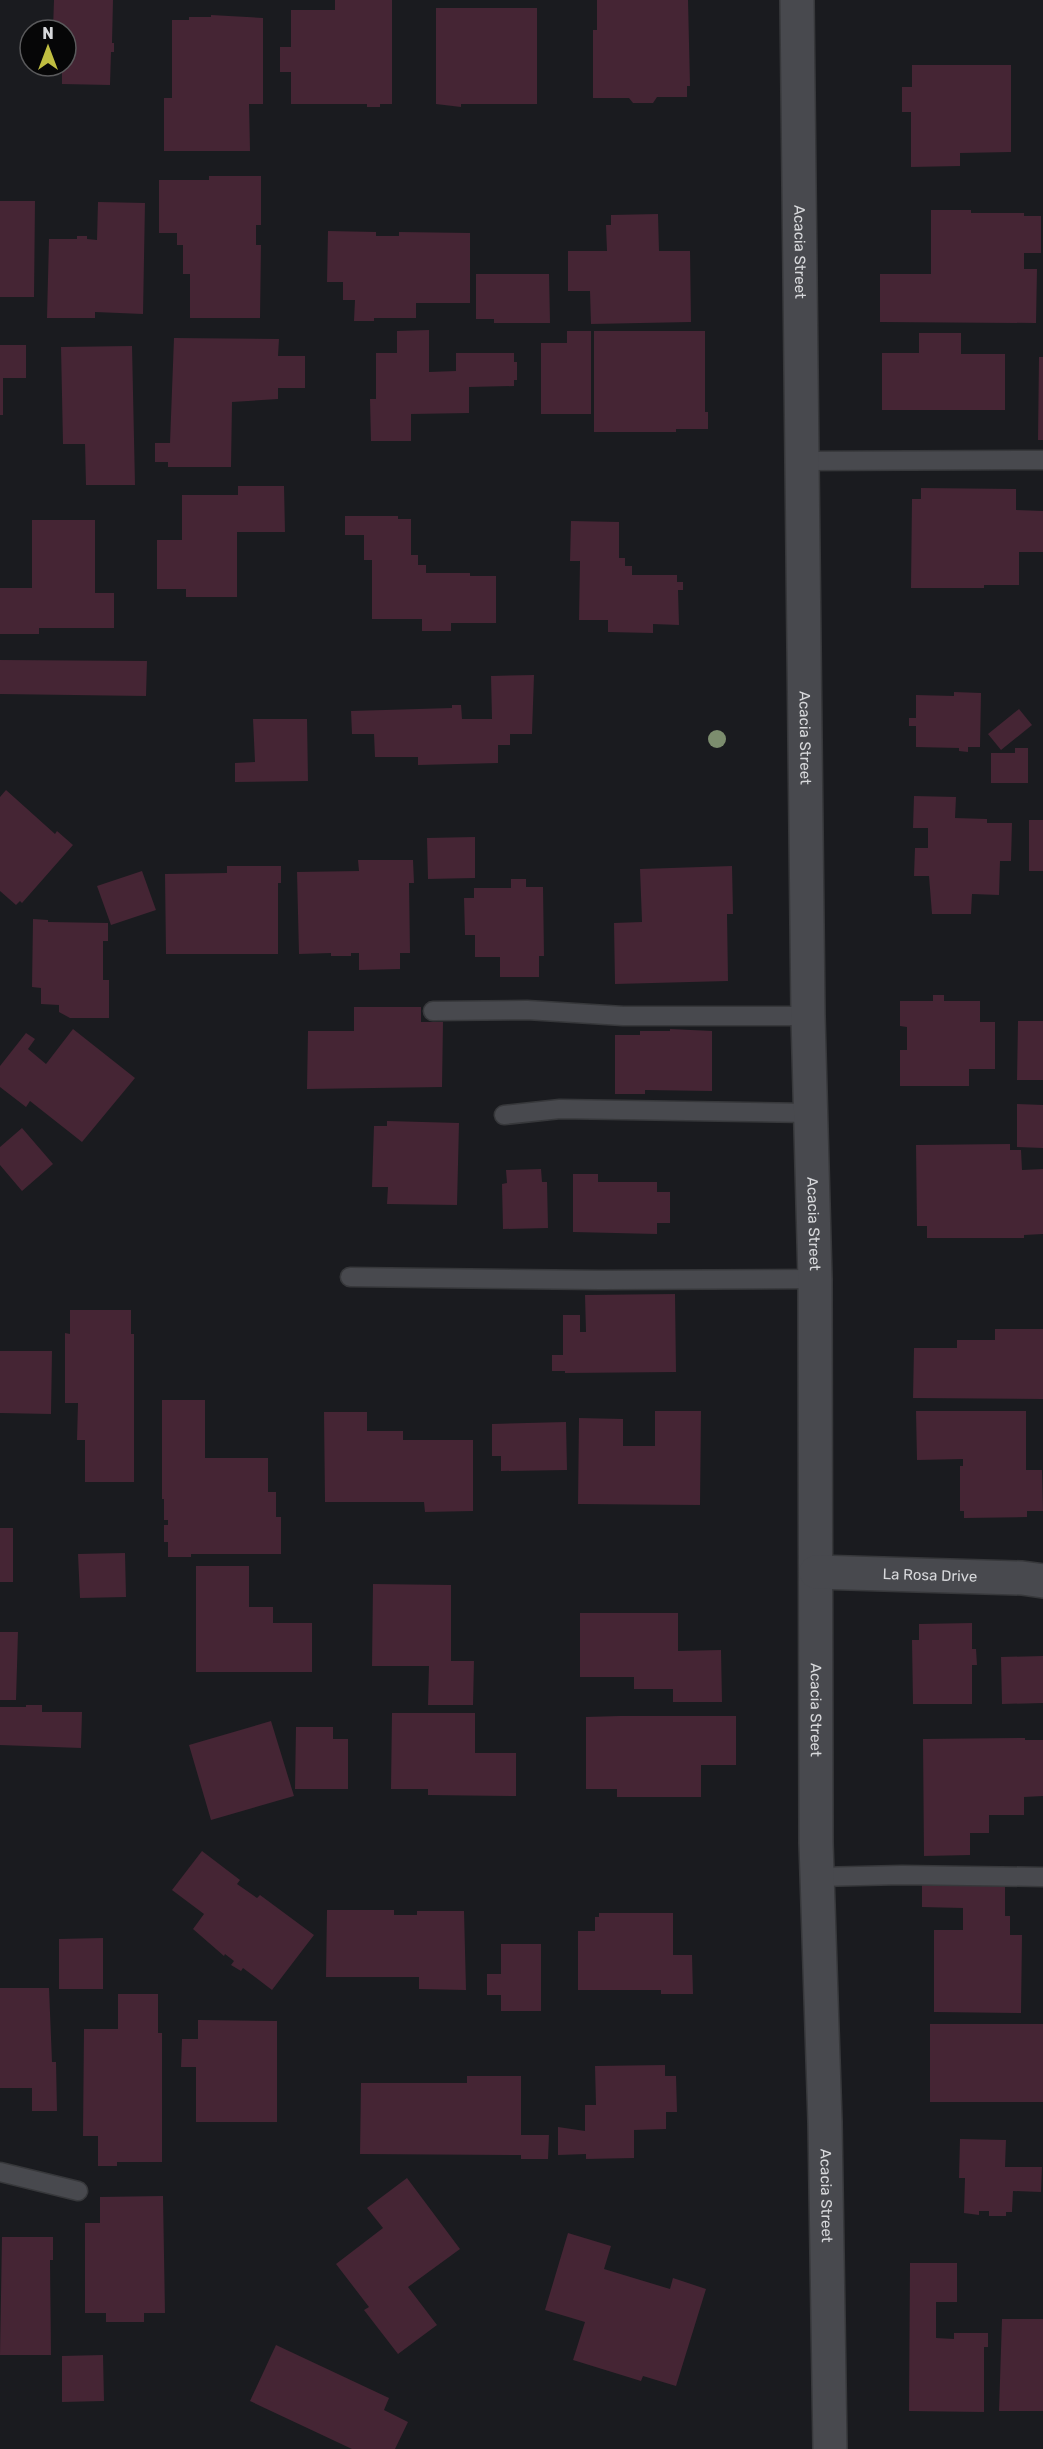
<svg xmlns="http://www.w3.org/2000/svg" width="1043" height="2449" viewBox="0 0 1043 2449" font-family="Rubik,sans-serif">
<style>
.building{fill:#452534}
.lines{fill:none;stroke-linecap:round;stroke-linejoin:round}
.lane-casing{stroke:#37383b;stroke-width:21}
.street-casing{stroke:#37383b;stroke-width:36}
.lane{stroke:#48494e;stroke-width:18}
.street{stroke:#48494e;stroke-width:33}
.tree{fill:#7c8d6e}
.labels{text-anchor:middle;stroke-width:6;stroke-linejoin:round;paint-order:stroke}
.street-label{font-size:15px;fill:#d7d8db;stroke:#060607}
</style>
<rect width="100%" height="100%" fill="#1a1b1f"/>
<path class="building" d="M 54,0 L 113,0 L 112,43 L 114,43 L 114,52 L 111,52 L 110,85 L 62,84 L 62,66 L 66,66 L 66,30 L 53,30 Z
M 335,0 L 392,0 L 392,104 L 380,104 L 380,107 L 367,107 L 367,104 L 291,104 L 291,72 L 280,72 L 280,47 L 291,47 L 291,10 L 335,10 Z
M 597,0 L 688,0 L 690,86 L 687,86 L 687,97 L 657,97 L 653,103 L 633,103 L 629,98 L 593,98 L 593,30 L 597,30 Z
M 436,8 L 537,8 L 537,104 L 461,104 L 461,107 L 436,104 Z
M 211,15 L 263,18 L 263,104 L 249,104 L 250,151 L 164,151 L 164,98 L 172,98 L 172,20 L 189,20 L 189,17 L 211,17 Z
M 912,65 L 1011,65 L 1011,152 L 960,153 L 960,166 L 911,167 L 911,112 L 902,112 L 902,87 L 912,87 Z
M 209,176 L 261,176 L 261,225 L 256,225 L 256,245 L 261,245 L 260,318 L 190,318 L 190,274 L 183,274 L 183,245 L 177,245 L 177,233 L 159,233 L 159,180 L 209,180 Z
M 0,201 L 35,201 L 34,297 L 0,297 Z
M 98,202 L 145,203 L 143,314 L 95,312 L 95,318 L 47,318 L 49,239 L 77,239 L 77,236 L 87,236 L 87,239 L 97,240 Z
M 931,210 L 971,210 L 971,213 L 1024,213 L 1024,216 L 1041,216 L 1041,253 L 1024,253 L 1024,269 L 1037,269 L 1036,323 L 880,322 L 880,274 L 931,274 Z
M 658,214 L 659,251 L 690,251 L 691,322 L 591,324 L 590,291 L 568,291 L 568,251 L 607,251 L 606,225 L 611,225 L 611,215 Z
M 328,231 L 376,232 L 376,236 L 399,236 L 399,232 L 470,233 L 470,303 L 416,303 L 416,318 L 374,318 L 374,321 L 354,321 L 355,300 L 343,300 L 343,282 L 327,282 Z
M 476,274 L 549,274 L 550,323 L 494,323 L 494,319 L 476,319 Z
M 429,330 L 429,372 L 456,371 L 456,353 L 514,353 L 514,362 L 517,362 L 517,380 L 514,380 L 514,386 L 469,387 L 469,413 L 411,414 L 411,441 L 371,441 L 370,399 L 376,399 L 376,353 L 397,353 L 397,331 Z
M 567,331 L 591,331 L 591,414 L 541,414 L 541,343 L 567,343 Z
M 594,331 L 705,331 L 705,412 L 708,412 L 708,429 L 676,429 L 676,432 L 594,432 Z
M 919,333 L 961,333 L 961,354 L 1005,354 L 1005,410 L 882,410 L 882,353 L 919,353 Z
M 174,338 L 279,339 L 278,356 L 305,356 L 305,388 L 278,388 L 278,399 L 232,402 L 231,467 L 168,467 L 168,462 L 155,462 L 155,443 L 170,443 Z
M 0,345 L 26,345 L 26,378 L 3,378 L 3,415 L 0,415 Z
M 132,346 L 135,485 L 86,485 L 85,444 L 63,444 L 61,347 Z
M 1039,357 L 1043,357 L 1043,440 L 1038,440 Z
M 238,486 L 284,486 L 285,532 L 237,532 L 237,597 L 186,597 L 186,589 L 157,589 L 157,540 L 182,540 L 182,495 L 238,495 Z
M 921,488 L 1016,489 L 1016,510 L 1043,511 L 1043,552 L 1019,552 L 1019,585 L 984,585 L 984,588 L 911,588 L 912,499 L 921,499 Z
M 345,516 L 398,516 L 398,519 L 411,519 L 411,555 L 418,555 L 418,565 L 426,565 L 426,573 L 470,573 L 470,576 L 496,576 L 496,623 L 451,623 L 451,631 L 422,631 L 422,619 L 372,619 L 372,560 L 364,560 L 364,535 L 345,535 Z
M 32,520 L 95,520 L 95,593 L 114,593 L 114,628 L 39,628 L 39,634 L 0,634 L 0,588 L 32,588 Z
M 571,521 L 619,522 L 619,558 L 625,558 L 625,566 L 632,566 L 632,575 L 677,575 L 677,582 L 683,582 L 683,590 L 678,590 L 679,625 L 653,624 L 653,633 L 608,632 L 608,620 L 579,620 L 580,561 L 570,561 Z
M 0,660 L 147,661 L 146,696 L 0,694 Z
M 534,675 L 532,734 L 510,734 L 510,745 L 498,745 L 498,763 L 418,765 L 418,757 L 375,757 L 374,734 L 352,734 L 351,711 L 452,708 L 452,705 L 461,705 L 462,719 L 492,719 L 491,676 Z
M 954,692 L 981,693 L 980,747 L 968,747 L 968,752 L 959,751 L 959,748 L 916,747 L 916,726 L 909,726 L 909,718 L 916,718 L 916,695 L 954,696 Z
M 1019,709 L 1032,725 L 1001,750 L 988,734 Z
M 253,719 L 307,719 L 308,781 L 235,782 L 235,763 L 255,762 Z
M 1015,748 L 1028,748 L 1028,783 L 991,783 L 991,753 L 1015,753 Z
M 6,790 L 55,834 L 57,831 L 73,845 L 22,903 L 20,901 L 16,905 L 0,891 L 0,797 Z
M 914,796 L 956,797 L 955,818 L 987,819 L 987,823 L 1012,823 L 1011,861 L 1000,861 L 999,895 L 972,894 L 971,914 L 932,914 L 929,876 L 914,876 L 915,848 L 928,848 L 928,828 L 913,828 Z
M 1029,820 L 1043,820 L 1043,871 L 1029,871 Z
M 475,837 L 475,878 L 428,879 L 427,838 Z
M 358,860 L 413,860 L 414,883 L 409,883 L 410,953 L 400,953 L 400,969 L 359,970 L 359,953 L 351,953 L 351,956 L 331,956 L 331,953 L 299,954 L 297,872 L 359,871 Z
M 227,866 L 281,866 L 281,883 L 278,883 L 278,954 L 166,954 L 165,874 L 227,873 Z
M 732,866 L 733,914 L 727,914 L 728,981 L 615,984 L 614,923 L 642,922 L 640,869 Z
M 142,871 L 156,910 L 111,925 L 97,886 Z
M 511,879 L 526,879 L 526,887 L 543,887 L 544,956 L 539,956 L 539,977 L 500,977 L 500,957 L 475,957 L 475,935 L 465,935 L 464,898 L 474,898 L 474,888 L 511,888 Z
M 33,919 L 48,920 L 48,922 L 108,923 L 108,941 L 103,941 L 103,980 L 109,980 L 109,1018 L 70,1018 L 59,1012 L 59,1005 L 41,1004 L 41,988 L 32,987 Z
M 933,995 L 944,995 L 944,1001 L 980,1001 L 980,1022 L 995,1022 L 995,1069 L 969,1069 L 969,1086 L 900,1086 L 900,1050 L 907,1050 L 907,1027 L 900,1026 L 900,1001 L 933,1001 Z
M 354,1007 L 421,1007 L 421,1022 L 443,1022 L 442,1087 L 307,1089 L 308,1031 L 354,1031 Z
M 1018,1021 L 1043,1021 L 1043,1080 L 1017,1080 Z
M 73,1029 L 135,1078 L 82,1142 L 30,1101 L 26,1107 L 0,1087 L 0,1066 L 26,1033 L 35,1039 L 28,1049 L 46,1064 Z
M 670,1029 L 712,1031 L 712,1091 L 645,1090 L 645,1094 L 615,1094 L 615,1035 L 640,1035 L 640,1031 L 670,1031 Z
M 1017,1104 L 1043,1105 L 1043,1148 L 1017,1147 Z
M 387,1121 L 459,1123 L 457,1205 L 387,1204 L 388,1187 L 372,1187 L 374,1126 L 387,1126 Z
M 22,1128 L 53,1164 L 22,1191 L 0,1165 L 0,1147 Z
M 1010,1144 L 1010,1150 L 1021,1150 L 1022,1170 L 1043,1169 L 1043,1234 L 1024,1235 L 1024,1238 L 927,1238 L 927,1226 L 917,1226 L 916,1145 Z
M 541,1169 L 542,1182 L 547,1182 L 548,1228 L 503,1229 L 502,1184 L 507,1183 L 506,1170 Z
M 573,1174 L 598,1174 L 598,1182 L 657,1182 L 657,1192 L 670,1192 L 670,1223 L 657,1223 L 657,1234 L 573,1232 Z
M 675,1294 L 676,1372 L 565,1373 L 565,1371 L 552,1371 L 552,1355 L 563,1355 L 563,1315 L 580,1315 L 580,1332 L 586,1332 L 585,1295 Z
M 70,1310 L 131,1310 L 131,1334 L 134,1334 L 134,1482 L 85,1482 L 85,1440 L 77,1440 L 78,1403 L 65,1403 L 65,1333 L 70,1334 Z
M 995,1329 L 1043,1329 L 1043,1399 L 913,1398 L 914,1348 L 957,1348 L 957,1340 L 995,1340 Z
M 0,1351 L 52,1351 L 51,1414 L 0,1413 Z
M 162,1400 L 205,1400 L 205,1458 L 268,1458 L 268,1492 L 276,1492 L 276,1517 L 281,1517 L 281,1554 L 191,1554 L 191,1557 L 168,1557 L 168,1542 L 164,1542 L 164,1525 L 168,1525 L 168,1520 L 164,1520 L 164,1499 L 162,1499 Z
M 655,1411 L 701,1411 L 700,1505 L 578,1504 L 579,1418 L 623,1419 L 623,1446 L 655,1446 Z
M 916,1411 L 1026,1411 L 1026,1470 L 1042,1470 L 1043,1511 L 1027,1511 L 1027,1517 L 964,1518 L 964,1511 L 960,1511 L 960,1466 L 963,1466 L 963,1459 L 917,1460 Z
M 324,1412 L 367,1412 L 367,1431 L 403,1431 L 403,1440 L 473,1440 L 473,1511 L 425,1512 L 424,1502 L 325,1502 Z
M 566,1422 L 567,1470 L 501,1471 L 501,1456 L 492,1456 L 492,1424 Z
M 0,1528 L 13,1528 L 13,1582 L 0,1582 Z
M 125,1553 L 126,1597 L 80,1598 L 78,1554 Z
M 196,1566 L 249,1566 L 249,1607 L 273,1607 L 273,1623 L 312,1623 L 312,1672 L 196,1672 Z
M 373,1584 L 451,1585 L 451,1661 L 474,1661 L 473,1705 L 428,1705 L 429,1666 L 372,1666 Z
M 580,1613 L 678,1613 L 678,1651 L 721,1650 L 722,1702 L 673,1702 L 673,1689 L 634,1689 L 634,1677 L 580,1677 Z
M 972,1623 L 972,1649 L 976,1649 L 977,1665 L 972,1665 L 972,1704 L 913,1704 L 912,1640 L 919,1640 L 919,1624 Z
M 0,1632 L 18,1632 L 16,1700 L 0,1700 Z
M 1043,1656 L 1043,1703 L 1002,1704 L 1001,1657 Z
M 26,1705 L 42,1705 L 42,1712 L 82,1712 L 81,1748 L 0,1745 L 0,1707 L 26,1707 Z
M 392,1713 L 475,1713 L 475,1753 L 516,1753 L 516,1796 L 428,1795 L 428,1789 L 391,1789 Z
M 620,1716 L 736,1716 L 736,1765 L 701,1765 L 701,1797 L 617,1797 L 617,1789 L 586,1789 L 586,1717 Z
M 271,1721 L 294,1796 L 211,1820 L 189,1745 Z
M 296,1727 L 333,1727 L 333,1739 L 348,1739 L 348,1789 L 295,1789 Z
M 1025,1738 L 1025,1740 L 1043,1740 L 1043,1796 L 1024,1797 L 1024,1815 L 989,1815 L 989,1833 L 970,1833 L 970,1855 L 924,1856 L 923,1739 Z
M 202,1851 L 240,1880 L 237,1884 L 257,1898 L 260,1895 L 314,1935 L 272,1990 L 243,1968 L 241,1971 L 231,1965 L 234,1961 L 225,1954 L 224,1956 L 193,1929 L 204,1914 L 172,1890 Z
M 1005,1879 L 1005,1916 L 1010,1916 L 1010,1935 L 1022,1935 L 1021,2013 L 934,2012 L 934,1930 L 963,1930 L 963,1908 L 922,1907 L 922,1882 Z
M 327,1910 L 394,1910 L 394,1915 L 417,1915 L 417,1911 L 464,1911 L 466,1990 L 419,1989 L 419,1977 L 326,1977 Z
M 599,1913 L 673,1913 L 673,1955 L 692,1955 L 693,1994 L 661,1994 L 661,1990 L 578,1990 L 578,1931 L 595,1931 L 595,1917 L 599,1917 Z
M 103,1938 L 103,1989 L 59,1989 L 59,1939 Z
M 501,1944 L 541,1944 L 541,2011 L 501,2011 L 501,1995 L 487,1995 L 487,1974 L 501,1974 Z
M 0,1988 L 49,1988 L 52,2062 L 56,2062 L 57,2111 L 32,2111 L 32,2088 L 0,2088 Z
M 118,1994 L 158,1994 L 158,2033 L 162,2033 L 162,2162 L 117,2162 L 117,2166 L 98,2166 L 98,2136 L 83,2136 L 84,2029 L 118,2029 Z
M 198,2020 L 277,2021 L 277,2122 L 196,2122 L 196,2067 L 181,2067 L 182,2039 L 198,2039 Z
M 930,2024 L 1043,2024 L 1043,2102 L 930,2102 Z
M 665,2065 L 665,2076 L 676,2076 L 677,2112 L 666,2112 L 666,2129 L 634,2130 L 634,2158 L 586,2159 L 586,2154 L 558,2155 L 558,2127 L 585,2131 L 585,2105 L 596,2105 L 595,2066 Z
M 467,2076 L 521,2076 L 521,2135 L 549,2135 L 548,2159 L 521,2159 L 521,2155 L 360,2154 L 361,2083 L 467,2083 Z
M 960,2139 L 1006,2140 L 1005,2167 L 1042,2167 L 1041,2192 L 1013,2191 L 1012,2212 L 1006,2212 L 1006,2216 L 989,2216 L 989,2211 L 979,2211 L 979,2215 L 964,2213 L 965,2178 L 959,2178 Z
M 407,2178 L 460,2249 L 408,2287 L 437,2325 L 398,2354 L 364,2310 L 369,2307 L 336,2264 L 383,2228 L 367,2208 Z
M 163,2196 L 165,2313 L 144,2313 L 144,2322 L 106,2322 L 106,2313 L 85,2313 L 85,2223 L 100,2223 L 100,2197 Z
M 568,2233 L 611,2246 L 604,2269 L 670,2289 L 673,2278 L 706,2289 L 676,2386 L 643,2376 L 641,2381 L 573,2360 L 585,2322 L 545,2310 Z
M 2,2237 L 53,2237 L 53,2260 L 50,2260 L 51,2355 L 0,2355 Z
M 910,2263 L 957,2263 L 957,2302 L 936,2302 L 936,2338 L 954,2339 L 954,2333 L 988,2333 L 988,2347 L 984,2347 L 984,2412 L 909,2411 Z
M 1002,2319 L 1043,2319 L 1043,2411 L 999,2411 Z
M 276,2345 L 389,2398 L 384,2410 L 408,2422 L 395,2449 L 352,2449 L 250,2401 Z
M 103,2355 L 104,2401 L 62,2402 L 62,2356 Z"/>
<g class="lines">
<defs>
<path id="lane" d="M 802,461 L 1043,460
M 433,1011 L 527,1010 L 623,1016 L 808,1016
M 504,1115 L 560,1109 L 810,1113
M 350,1277 L 600,1280 L 815,1279
M 817,1877 L 902,1875 L 1043,1877
M 0,2172 L 78,2191"/>
<g id="street">
<path id="s1" d="M 797,0 L 808,1016 L 815,1279 L 816,1843 L 825,2122 L 830,2449"/>
<path id="s2" d="M 816,1572 L 1022,1578 L 1043,1581"/>
</g>
</defs>
<use href="#lane" class="lane-casing"/>
<use href="#street" class="street-casing"/>
<use href="#lane" class="lane"/>
<use href="#street" class="street"/>
</g>
<circle class="tree" cx="717" cy="739" r="9"/>
<g class="labels">
<g class="street-label">
<text dy="5" stroke="none"><textPath href="#s1" startOffset="252">Acacia Street</textPath></text>
<text dy="5" stroke="none"><textPath href="#s1" startOffset="738">Acacia Street</textPath></text>
<text dy="5" stroke="none"><textPath href="#s1" startOffset="1224">Acacia Street</textPath></text>
<text dy="5" stroke="none"><textPath href="#s2" startOffset="114">La Rosa Drive</textPath></text>
<text dy="5" stroke="none"><textPath href="#s1" startOffset="1710">Acacia Street</textPath></text>
<text dy="5" stroke="none"><textPath href="#s1" startOffset="2196">Acacia Street</textPath></text>
</g>
</g>
<g transform="translate(48 48)"><circle r="28" fill="#060607" stroke="#5a5a5c" stroke-width="1.5"/>
<path d="M0-4.5L10 22L0 15L-10 22Z" fill="#c0be41"/>
<text y="-9" font-size="16" font-weight="bold" text-anchor="middle" fill="#d7d8db">N</text>
</g>
</svg>
